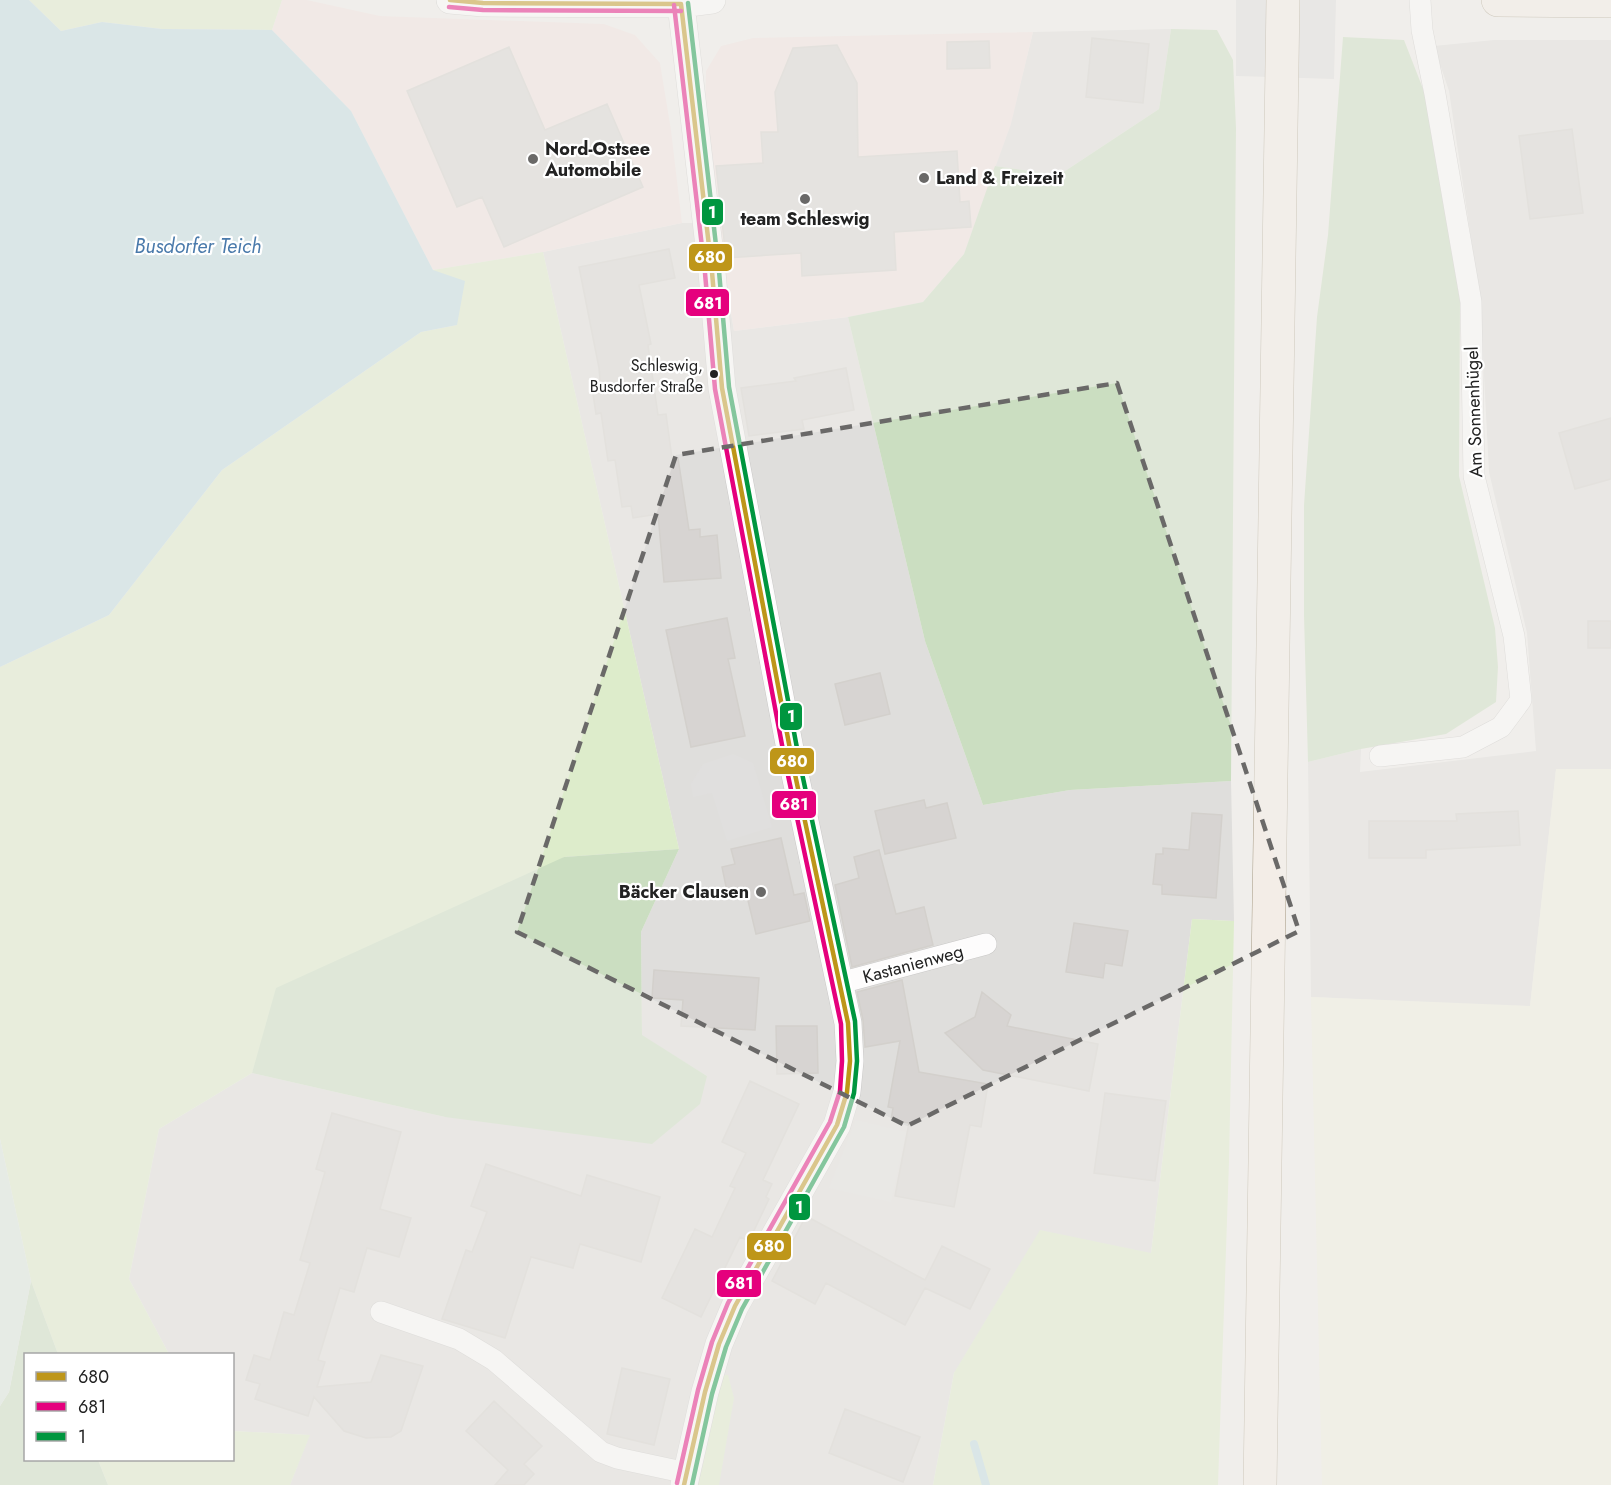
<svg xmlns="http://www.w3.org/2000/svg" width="1611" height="1485" viewBox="0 0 1611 1485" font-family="Jost,sans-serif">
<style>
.residential{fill:#dfdedc}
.commercial{fill:#f1e3e1}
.farmland{fill:#efefdf}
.grass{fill:#ddeccb}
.forest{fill:#cbdec1}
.wetland{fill:#d9e6de}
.parking{fill:#e0dfde}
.water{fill:#bfdbe3}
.pier{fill:#dedddd}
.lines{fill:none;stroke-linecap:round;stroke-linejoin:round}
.stream{stroke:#bfdbe3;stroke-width:8}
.building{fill:#d7d4d2;stroke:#d3d0cc;stroke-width:1.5}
.minor-casing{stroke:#c9c8c7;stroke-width:22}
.tertiary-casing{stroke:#c9c8c7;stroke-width:28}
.primary-casing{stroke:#a79c86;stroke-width:34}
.minor{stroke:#fdfcfc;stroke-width:21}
.tertiary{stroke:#fdfcfc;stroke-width:27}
.primary{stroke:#f3ede7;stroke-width:33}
.bus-1-casing{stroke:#fff;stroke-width:9}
.bus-2-casing{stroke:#fff;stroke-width:9}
.bus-3-casing{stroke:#fff;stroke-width:9}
.bus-1{stroke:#be9619;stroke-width:4.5}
.bus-2{stroke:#e5007d;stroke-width:4.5}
.bus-3{stroke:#00963f;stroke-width:4.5}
.marked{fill:none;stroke:#6a6968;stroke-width:4.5;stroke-dasharray:12 8;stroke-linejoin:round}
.poi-dot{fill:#6a6968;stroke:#fff;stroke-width:2}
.bus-dot{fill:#222;stroke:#fff;stroke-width:2}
.labels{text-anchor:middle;stroke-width:4.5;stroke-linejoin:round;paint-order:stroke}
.bus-label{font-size:16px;fill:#222;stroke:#fff;text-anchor:end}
.poi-label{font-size:18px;font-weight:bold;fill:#222;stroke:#fff;text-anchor:start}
.street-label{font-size:18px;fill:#222;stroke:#fff}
.water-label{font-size:20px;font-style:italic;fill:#4a7aab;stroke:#fff}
.line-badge{stroke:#fff;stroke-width:2}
.badge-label{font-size:16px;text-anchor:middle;font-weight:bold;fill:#fff}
</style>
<rect width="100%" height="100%" fill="#f0eeeb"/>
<path class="residential" d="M 1171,29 L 1159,109 L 1059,175 L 995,166 L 1010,125 L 1033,32 Z
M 1494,40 L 1611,40 L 1611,769 L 1556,770 L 1530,1007 L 1311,997 L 1308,762 L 1361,749 L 1360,772 L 1536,751 L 1527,633 L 1489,472 L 1480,298 L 1449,91 L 1434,46 Z
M 682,223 L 716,223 L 734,331 L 848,317 L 925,641 L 983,805 L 1070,790 L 1231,781 L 1234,921 L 1192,919 L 1151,1253 L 954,1373 L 933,1485 L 290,1485 L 309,1435 L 233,1431 L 232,1354 L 169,1354 L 129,1279 L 159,1129 L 252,1073 L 445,1117 L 707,1076 L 642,1036 L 641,932 L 679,849 L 543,252 Z"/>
<path class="commercial" d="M 282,0 L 307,0 L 380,16 L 604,24 L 635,35 L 660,63 L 671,130 L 682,223 L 543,252 L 433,270 L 351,111 L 272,30 Z
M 1033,32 L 1011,124 L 964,254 L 923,302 L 848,317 L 734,331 L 716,223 L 705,109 L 706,71 L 721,46 L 753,38 Z"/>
<path class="farmland" d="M 1556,769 L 1611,769 L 1611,1485 L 1322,1485 L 1311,997 L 1530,1006 Z"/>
<path class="grass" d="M 29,0 L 282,0 L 272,30 L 162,29 L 102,22 L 61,31 Z
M 543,252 L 679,849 L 564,857 L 258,1055 L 252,1073 L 159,1129 L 129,1279 L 169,1354 L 58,1354 L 31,1281 L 0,1139 L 0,667 L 109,615 L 222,470 L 421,332 L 457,325 L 433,270 Z
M 1192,919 L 1234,921 L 1229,1162 L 1218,1485 L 933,1485 L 954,1373 L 1040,1230 L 1151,1253 Z
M 719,1375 L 728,1375 L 734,1398 L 719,1485 L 694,1485 Z
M 233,1431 L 310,1435 L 290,1485 L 108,1485 L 98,1460 L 232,1460 Z"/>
<path class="forest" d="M 1171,29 L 1217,30 L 1233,60 L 1236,128 L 1231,781 L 1070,790 L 983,805 L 925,641 L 848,317 L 923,302 L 964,254 L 995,166 L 1059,175 L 1159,109 Z
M 1343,37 L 1404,40 L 1427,99 L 1460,301 L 1459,476 L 1495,628 L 1498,667 L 1496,702 L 1446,734 L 1361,749 L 1308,762 L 1304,616 L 1304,505 L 1317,317 L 1328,235 Z
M 679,849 L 641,932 L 642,1035 L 707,1076 L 700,1104 L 652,1144 L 445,1117 L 252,1073 L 276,988 L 564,857 Z
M 31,1281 L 58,1354 L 26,1354 L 26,1460 L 98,1460 L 108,1485 L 0,1485 L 0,1406 L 9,1392 Z"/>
<path class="wetland" d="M 0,1139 L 31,1281 L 9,1392 L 0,1406 Z"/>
<path class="parking" d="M 733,754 L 753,763 L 772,827 L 727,841 L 712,793 L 693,797 L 691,784 L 703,764 Z
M 856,1120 L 906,1132 L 891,1202 L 829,1188 Z"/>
<path class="water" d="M 0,0 L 29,0 L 61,31 L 102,22 L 162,29 L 272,30 L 351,111 L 433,270 L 465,281 L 457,325 L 421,332 L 222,470 L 109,615 L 0,667 Z"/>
<path class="pier" d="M 1236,0 L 1336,0 L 1334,79 L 1236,76 Z"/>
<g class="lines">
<path class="stream" d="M 974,1444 L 986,1485"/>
</g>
<path class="building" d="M 1092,38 L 1149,44 L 1143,103 L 1086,97 Z
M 989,41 L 990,68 L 947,69 L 947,42 Z
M 837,45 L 857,83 L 858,157 L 957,151 L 960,202 L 969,201 L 971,227 L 894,232 L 896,270 L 802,276 L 801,253 L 726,258 L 716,166 L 763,163 L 761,132 L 778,132 L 775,92 L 793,48 Z
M 509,47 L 545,130 L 607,104 L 643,187 L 504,247 L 482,197 L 457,207 L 407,91 Z
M 1572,129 L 1583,213 L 1530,219 L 1519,136 Z
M 669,249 L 675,278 L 639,285 L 651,344 L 648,345 L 658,415 L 666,414 L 672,458 L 678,458 L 689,530 L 700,529 L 700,537 L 717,535 L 721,578 L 664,582 L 658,514 L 633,518 L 631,506 L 622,507 L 615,460 L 608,461 L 601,413 L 596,414 L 591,381 L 600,380 L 599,368 L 579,267 Z
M 846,368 L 854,410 L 802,420 L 804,429 L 749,436 L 741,388 L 796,381 L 794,378 Z
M 1611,418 L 1611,479 L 1575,489 L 1559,433 Z
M 727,618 L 735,658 L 728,659 L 745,736 L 691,747 L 666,630 Z
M 1588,621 L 1611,621 L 1611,648 L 1588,648 Z
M 880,673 L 890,714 L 845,725 L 835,684 Z
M 924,800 L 926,808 L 947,803 L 956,838 L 885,854 L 875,811 Z
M 1518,811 L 1520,845 L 1426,850 L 1426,858 L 1369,858 L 1369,821 L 1457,821 L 1456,814 Z
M 1192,813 L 1222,815 L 1216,898 L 1162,894 L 1162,885 L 1153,884 L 1156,854 L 1163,854 L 1163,848 L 1189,850 Z
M 781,838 L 794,895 L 804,893 L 810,921 L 756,934 L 746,892 L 728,896 L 722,867 L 735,864 L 731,849 Z
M 879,850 L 896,914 L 924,907 L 933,945 L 852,967 L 835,885 L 859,878 L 854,857 Z
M 1074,923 L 1128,931 L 1122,966 L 1105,963 L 1103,978 L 1066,972 Z
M 654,970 L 759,978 L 755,1030 L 681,1026 L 683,1000 L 652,998 Z
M 902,980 L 919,1072 L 988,1084 L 981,1127 L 970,1125 L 954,1207 L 895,1196 L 909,1123 L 891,1120 L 893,1108 L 888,1107 L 900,1041 L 865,1047 L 863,1020 L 857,992 Z
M 982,992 L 1011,1015 L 1007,1026 L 1098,1044 L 1089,1091 L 983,1070 L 945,1033 L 975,1017 Z
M 776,1026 L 817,1026 L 818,1073 L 777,1074 Z
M 750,1081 L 799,1104 L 763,1180 L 772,1184 L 766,1197 L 769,1199 L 749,1241 L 740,1237 L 701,1317 L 662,1298 L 695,1229 L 712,1237 L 735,1188 L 730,1186 L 746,1153 L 722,1142 Z
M 1105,1093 L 1166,1101 L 1155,1181 L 1094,1173 Z
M 332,1113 L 401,1132 L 380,1209 L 411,1218 L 399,1257 L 367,1248 L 354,1292 L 340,1288 L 318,1360 L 325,1362 L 317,1387 L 371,1382 L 381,1355 L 423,1366 L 401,1431 L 391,1437 L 366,1438 L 344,1431 L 314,1397 L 308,1416 L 255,1399 L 260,1384 L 246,1380 L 254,1355 L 270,1360 L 284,1312 L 294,1315 L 310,1263 L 300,1260 L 325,1172 L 316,1169 Z
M 486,1164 L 581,1196 L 587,1175 L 660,1197 L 641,1262 L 580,1244 L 573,1268 L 531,1257 L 505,1338 L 442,1319 L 466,1250 L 472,1252 L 487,1212 L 471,1206 Z
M 806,1216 L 925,1280 L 942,1246 L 990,1269 L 970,1309 L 925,1288 L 905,1325 L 826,1283 L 815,1304 L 772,1281 Z
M 622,1368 L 670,1379 L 654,1445 L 607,1434 Z
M 494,1401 L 542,1446 L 524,1464 L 534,1474 L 524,1485 L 495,1485 L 508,1470 L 466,1431 Z
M 845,1409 L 920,1437 L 903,1482 L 829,1453 Z"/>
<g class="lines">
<defs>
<path id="minor" d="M 1380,756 L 1463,747 L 1501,727 L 1521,700 L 1514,636 L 1474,476 L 1471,302 L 1435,94 L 1422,30 L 1420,0
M 840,983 L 986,944
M 381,1312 L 459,1339 L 494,1360 L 601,1452 L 617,1458 L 687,1473"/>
<path id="tertiary" d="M 450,0 L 483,3 L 681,4 L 712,0
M 681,4 L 712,272 L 722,388 L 793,765 L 848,1023 L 850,1061 L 847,1092 L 837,1125 L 735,1306 L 719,1344 L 705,1392 L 684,1485"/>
<path id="primary" d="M 1498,0 L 1611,1
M 1260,1485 L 1283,0"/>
</defs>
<use href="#minor" class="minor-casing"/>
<use href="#tertiary" class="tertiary-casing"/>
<use href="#primary" class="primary-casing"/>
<use href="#minor" class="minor"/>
<use href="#tertiary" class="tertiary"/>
<use href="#primary" class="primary"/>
<defs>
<path id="bus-1" d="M 450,0 L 483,3 L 681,4
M 681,4 L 712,272 L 722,388 L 793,765 L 848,1023 L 850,1061 L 847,1092 L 837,1125 L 735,1306 L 719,1344 L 705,1392 L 684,1485"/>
<path id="bus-2" d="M 674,5 L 705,273 L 715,389 L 786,766 L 841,1024 L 842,1061 L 840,1091 L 830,1122 L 728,1303 L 712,1342 L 698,1390 L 677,1483
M 449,7 L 483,10 L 681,11"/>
<path id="bus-3" d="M 688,3 L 719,271 L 729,387 L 800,764 L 855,1021 L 857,1061 L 854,1093 L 844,1127 L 742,1309 L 726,1347 L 712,1394 L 692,1485"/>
</defs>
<use href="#bus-1" class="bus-1-casing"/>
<use href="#bus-2" class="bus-2-casing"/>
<use href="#bus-3" class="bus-3-casing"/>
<use href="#bus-1" class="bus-1"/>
<use href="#bus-2" class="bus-2"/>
<use href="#bus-3" class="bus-3"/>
</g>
<path d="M0 0H1611V1485H0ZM 1117,383 L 1299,931 L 907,1126 L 517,932 L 676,455 Z" fill="#f0eeeb" fill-opacity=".55" fill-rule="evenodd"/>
<path class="marked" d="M 1117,383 L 1299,931 L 907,1126 L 517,932 L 676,455 Z"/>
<g class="poi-dot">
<circle cx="533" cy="159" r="6"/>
<circle cx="924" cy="178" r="6"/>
<circle cx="805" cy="199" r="6"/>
<circle cx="761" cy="892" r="6"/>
</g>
<circle class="bus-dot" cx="714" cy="374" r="5"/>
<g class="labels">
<g class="bus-label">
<text x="703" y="371">Schleswig,<tspan x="703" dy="21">Busdorfer Straße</tspan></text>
</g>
<g class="poi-label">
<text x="545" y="155">Nord-Ostsee<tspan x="545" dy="21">Automobile</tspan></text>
<text x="936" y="184">Land &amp; Freizeit</text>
<text x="805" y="225" text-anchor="middle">team Schleswig</text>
<text x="749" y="898" text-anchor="end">Bäcker Clausen</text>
</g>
<g class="street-label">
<text transform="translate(1474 412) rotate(-92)" y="6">Am Sonnenhügel</text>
<text transform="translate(913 964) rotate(-15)" y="6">Kastanienweg</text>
</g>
<g class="water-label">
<text x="198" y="253">Busdorfer Teich</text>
</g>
</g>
<g class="line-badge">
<rect x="701" y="198" width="23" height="28" rx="6" fill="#00963f"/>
<rect x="688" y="243" width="45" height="29" rx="6" fill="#be9619"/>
<rect x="685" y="288" width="45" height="29" rx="6" fill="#e5007d"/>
<rect x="779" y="702" width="24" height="29" rx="6" fill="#00963f"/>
<rect x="769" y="747" width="46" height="28" rx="6" fill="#be9619"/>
<rect x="771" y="790" width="46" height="29" rx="6" fill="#e5007d"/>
<rect x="788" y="1193" width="23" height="28" rx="6" fill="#00963f"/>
<rect x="746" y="1232" width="46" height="29" rx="6" fill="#be9619"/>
<rect x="716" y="1269" width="46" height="29" rx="6" fill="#e5007d"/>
</g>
<g class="badge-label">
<text x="712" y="218">1</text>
<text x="710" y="263">680</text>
<text x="708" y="309">681</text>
<text x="791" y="722">1</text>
<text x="792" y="767">680</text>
<text x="794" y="810">681</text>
<text x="799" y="1213">1</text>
<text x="769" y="1252">680</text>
<text x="739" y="1289">681</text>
</g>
<rect x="24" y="1353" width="210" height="108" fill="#ffffff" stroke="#a7a7a7" stroke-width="1.5"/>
<rect x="36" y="1372" width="30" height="9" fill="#be9619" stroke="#a7a7a7" stroke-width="1.5"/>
<text x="78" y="1383" font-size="18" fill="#222222">680</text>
<rect x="36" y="1402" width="30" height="9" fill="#e5007d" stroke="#a7a7a7" stroke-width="1.5"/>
<text x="78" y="1413" font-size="18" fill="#222222">681</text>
<rect x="36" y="1432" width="30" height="9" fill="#00963f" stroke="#a7a7a7" stroke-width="1.5"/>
<text x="78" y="1443" font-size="18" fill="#222222">1</text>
</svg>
